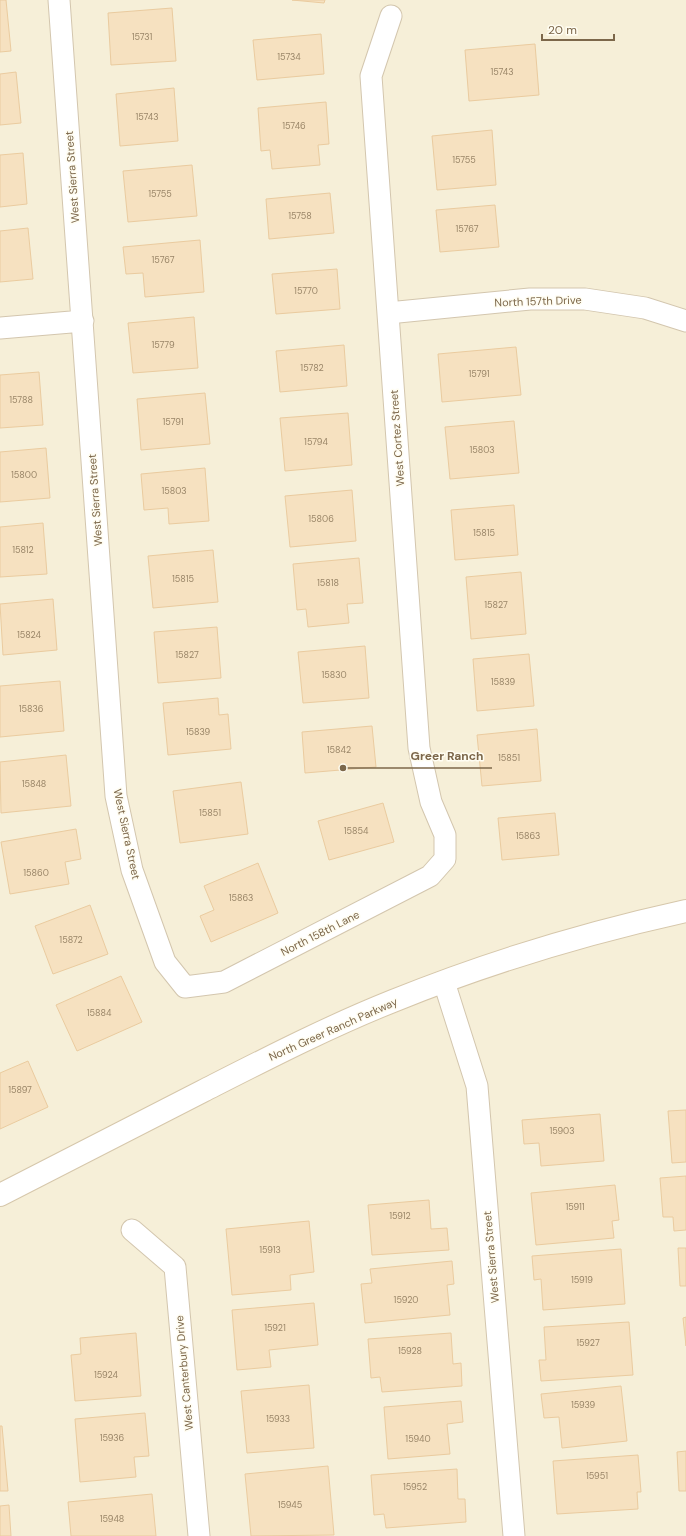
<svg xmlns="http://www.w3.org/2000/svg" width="686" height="1536" viewBox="0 0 686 1536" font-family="'DM Sans',sans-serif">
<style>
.residential{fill:#f6efd8}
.building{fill:#f6e1c0;stroke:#eacb9f}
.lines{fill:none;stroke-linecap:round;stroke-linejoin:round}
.street-casing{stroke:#d3c6ae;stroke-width:23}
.secondary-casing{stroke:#d6c7ab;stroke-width:24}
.street{stroke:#fff;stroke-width:21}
.secondary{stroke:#fff;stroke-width:22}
.labels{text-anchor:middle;stroke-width:3;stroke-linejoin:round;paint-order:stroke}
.number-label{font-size:9px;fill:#9a8668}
.street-label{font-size:11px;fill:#7c674a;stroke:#fffdf2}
.leader{fill:none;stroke:#7c674a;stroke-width:1.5}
.callout-dot{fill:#7c674a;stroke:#fffdf2;stroke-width:1.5}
.callout-label{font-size:12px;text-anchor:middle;font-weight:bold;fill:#7c674a;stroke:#fffdf2;stroke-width:3;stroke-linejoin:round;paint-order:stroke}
</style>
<rect width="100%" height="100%" fill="#fefbea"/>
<path class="residential" d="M 0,0 L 686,0 L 686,1536 L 0,1536 Z"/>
<path class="building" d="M 0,0 L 6,0 L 11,51 L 0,52 Z
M 292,0 L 325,0 L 324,3 Z
M 172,8 L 176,61 L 111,65 L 108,13 Z
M 321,34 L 324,74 L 257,80 L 253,40 Z
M 535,44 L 539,95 L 469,101 L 465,50 Z
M 16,72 L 21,123 L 0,125 L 0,74 Z
M 174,88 L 178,141 L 120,146 L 116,94 Z
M 326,102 L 329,144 L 318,145 L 320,165 L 272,169 L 270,150 L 261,151 L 258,108 Z
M 492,130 L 496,185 L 437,190 L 432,136 Z
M 23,153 L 27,204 L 0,207 L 0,155 Z
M 192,165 L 197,216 L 128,222 L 123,171 Z
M 330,193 L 334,233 L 269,239 L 266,199 Z
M 495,205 L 499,247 L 440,252 L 436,210 Z
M 28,228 L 33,279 L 0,282 L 0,231 Z
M 200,240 L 204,292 L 145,297 L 143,273 L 126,274 L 123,247 Z
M 337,269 L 340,309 L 276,314 L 272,274 Z
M 194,317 L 198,368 L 133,373 L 128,323 Z
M 344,345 L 347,386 L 280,392 L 276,351 Z
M 516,347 L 521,395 L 442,402 L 438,354 Z
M 39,372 L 43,425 L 0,428 L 0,375 Z
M 205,393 L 210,444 L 141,450 L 137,399 Z
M 348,413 L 352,465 L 285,471 L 280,418 Z
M 514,421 L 519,473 L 450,479 L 445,427 Z
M 46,448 L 50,498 L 0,502 L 0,452 Z
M 205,468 L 209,521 L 169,524 L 168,508 L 144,510 L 141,474 Z
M 352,490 L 356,541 L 290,547 L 285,496 Z
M 514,505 L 518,555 L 455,560 L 451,510 Z
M 43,523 L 47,574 L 0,577 L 0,527 Z
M 213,550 L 218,602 L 153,608 L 148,556 Z
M 359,558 L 363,603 L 347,604 L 349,623 L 308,627 L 306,609 L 297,610 L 293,564 Z
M 521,572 L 526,634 L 471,639 L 466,577 Z
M 53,599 L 57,650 L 3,655 L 0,604 Z
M 217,627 L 221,678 L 158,683 L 154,632 Z
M 365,646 L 369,698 L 303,703 L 298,652 Z
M 529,654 L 534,706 L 477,711 L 473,659 Z
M 60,681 L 64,731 L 0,737 L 0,686 Z
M 218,698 L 219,715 L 228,714 L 231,749 L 168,755 L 163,703 Z
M 372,726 L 376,767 L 305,773 L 302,732 Z
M 537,729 L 541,781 L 482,786 L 477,735 Z
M 66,755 L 71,806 L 1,813 L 0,762 Z
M 241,782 L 248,834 L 180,843 L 173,791 Z
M 383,803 L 394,842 L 329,860 L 318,821 Z
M 555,813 L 559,855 L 502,860 L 498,818 Z
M 76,829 L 81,859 L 65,862 L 69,884 L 10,894 L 1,842 Z
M 258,863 L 278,913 L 211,942 L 200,916 L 214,910 L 204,886 Z
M 90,905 L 108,954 L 53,974 L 35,926 Z
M 121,976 L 142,1022 L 77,1051 L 56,1005 Z
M 28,1061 L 48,1107 L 0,1129 L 0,1073 Z
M 686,1110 L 686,1162 L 672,1163 L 668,1111 Z
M 600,1114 L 604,1161 L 541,1166 L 539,1143 L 524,1144 L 522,1120 Z
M 686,1176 L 686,1230 L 674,1231 L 673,1217 L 663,1217 L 660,1178 Z
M 615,1185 L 619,1220 L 612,1221 L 614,1238 L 536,1245 L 531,1193 Z
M 429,1200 L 431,1229 L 447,1228 L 449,1250 L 372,1255 L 368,1205 Z
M 309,1221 L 314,1272 L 290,1275 L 291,1290 L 232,1295 L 226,1229 Z
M 678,1248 L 686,1248 L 686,1286 L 680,1286 Z
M 621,1249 L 625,1304 L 543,1310 L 541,1279 L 534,1280 L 532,1256 Z
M 452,1261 L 454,1284 L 447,1285 L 450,1315 L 365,1323 L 361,1284 L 372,1283 L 370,1269 Z
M 314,1303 L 318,1345 L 269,1350 L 271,1367 L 237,1370 L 232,1310 Z
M 686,1317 L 686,1346 L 683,1318 Z
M 629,1322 L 633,1375 L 541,1381 L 539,1360 L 546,1360 L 544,1327 Z
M 136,1333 L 141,1396 L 75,1401 L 71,1355 L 81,1354 L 80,1338 Z
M 451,1333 L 453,1364 L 461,1363 L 462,1386 L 382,1392 L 380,1377 L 371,1378 L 368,1339 Z
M 309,1385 L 314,1448 L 247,1453 L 241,1391 Z
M 621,1386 L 627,1441 L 562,1448 L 559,1417 L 544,1418 L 541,1394 Z
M 461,1401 L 463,1422 L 447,1424 L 450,1454 L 388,1459 L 384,1407 Z
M 145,1413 L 149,1456 L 134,1457 L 136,1477 L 80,1482 L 75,1419 Z
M 0,1426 L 2,1426 L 8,1491 L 0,1491 Z
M 686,1451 L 686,1491 L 679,1491 L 677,1452 Z
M 638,1455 L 641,1492 L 637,1492 L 638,1509 L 557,1514 L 553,1461 Z
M 328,1466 L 334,1535 L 251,1536 L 245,1474 Z
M 457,1469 L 458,1499 L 465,1499 L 466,1522 L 386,1528 L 384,1514 L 374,1515 L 371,1475 Z
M 152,1494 L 156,1536 L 71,1536 L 68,1502 Z
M 9,1505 L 11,1536 L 0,1536 L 0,1506 Z"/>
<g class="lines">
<defs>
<path id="street" d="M 59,0 L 116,796 L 132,870 L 165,962 L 185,987 L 224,982 L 430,876 L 445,859 L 445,835 L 431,802 L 419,748 L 371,76 L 391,16
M 388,313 L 530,299 L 585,299 L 645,308 L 686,321
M 0,328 L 83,321
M 444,982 L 477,1086 L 514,1536
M 132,1230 L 175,1267 L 199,1536"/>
<path id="secondary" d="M 0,1195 C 68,1160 136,1126 203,1091 C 266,1059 328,1027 393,1001 C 487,963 586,933 686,911"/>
</defs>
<use href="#street" class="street-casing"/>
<use href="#secondary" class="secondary-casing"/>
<use href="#street" class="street"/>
<use href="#secondary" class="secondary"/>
</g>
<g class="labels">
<g class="number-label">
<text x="142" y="40">15731</text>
<text x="289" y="60">15734</text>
<text x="502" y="75">15743</text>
<text x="147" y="120">15743</text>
<text x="294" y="129">15746</text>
<text x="464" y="163">15755</text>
<text x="160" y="197">15755</text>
<text x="300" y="219">15758</text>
<text x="467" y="232">15767</text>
<text x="163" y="263">15767</text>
<text x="306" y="294">15770</text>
<text x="163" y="348">15779</text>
<text x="312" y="371">15782</text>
<text x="479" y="377">15791</text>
<text x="21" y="403">15788</text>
<text x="173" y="425">15791</text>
<text x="316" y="445">15794</text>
<text x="482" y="453">15803</text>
<text x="24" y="478">15800</text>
<text x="174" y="494">15803</text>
<text x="321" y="522">15806</text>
<text x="484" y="536">15815</text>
<text x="23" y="553">15812</text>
<text x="183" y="582">15815</text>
<text x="328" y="586">15818</text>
<text x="496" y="608">15827</text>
<text x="29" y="638">15824</text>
<text x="187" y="658">15827</text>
<text x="334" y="678">15830</text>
<text x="503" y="685">15839</text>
<text x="31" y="712">15836</text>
<text x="198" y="735">15839</text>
<text x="339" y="753">15842</text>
<text x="509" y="761">15851</text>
<text x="34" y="787">15848</text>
<text x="210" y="816">15851</text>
<text x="356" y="834">15854</text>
<text x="528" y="839">15863</text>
<text x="36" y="876">15860</text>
<text x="241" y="901">15863</text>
<text x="71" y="943">15872</text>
<text x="99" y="1016">15884</text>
<text x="20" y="1093">15897</text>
<text x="562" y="1134">15903</text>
<text x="575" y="1210">15911</text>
<text x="400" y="1219">15912</text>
<text x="270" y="1253">15913</text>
<text x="582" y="1283">15919</text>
<text x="406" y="1303">15920</text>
<text x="275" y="1331">15921</text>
<text x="588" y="1346">15927</text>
<text x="410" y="1354">15928</text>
<text x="106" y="1378">15924</text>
<text x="583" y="1408">15939</text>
<text x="278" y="1422">15933</text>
<text x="112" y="1441">15936</text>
<text x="418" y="1442">15940</text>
<text x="597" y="1479">15951</text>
<text x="415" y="1490">15952</text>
<text x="290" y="1508">15945</text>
<text x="112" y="1522">15948</text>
</g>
<g class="street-label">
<text transform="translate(72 177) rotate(-94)" y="4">West Sierra Street</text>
<text transform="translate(538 301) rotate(-2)" y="4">North 157th Drive</text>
<text transform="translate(397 438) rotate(-94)" y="4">West Cortez Street</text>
<text transform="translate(95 500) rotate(-94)" y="4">West Sierra Street</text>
<text transform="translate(127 834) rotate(78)" y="4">West Sierra Street</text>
<text transform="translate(320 933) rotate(-27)" y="4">North 158th Lane</text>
<text transform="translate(333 1029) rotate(-24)" y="4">North Greer Ranch Parkway</text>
<text transform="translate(491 1257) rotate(-95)" y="4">West Sierra Street</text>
<text transform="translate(184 1373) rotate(-95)" y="4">West Canterbury Drive</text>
</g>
</g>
<path class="leader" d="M343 768L403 768H492"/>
<circle class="callout-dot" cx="343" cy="768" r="4"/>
<g class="callout-label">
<text x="447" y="760">Greer Ranch</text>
</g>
<path d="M542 34v6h72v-6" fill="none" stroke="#7c674a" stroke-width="2"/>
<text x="548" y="34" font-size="12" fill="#7c674a" stroke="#fffdf2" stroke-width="3" paint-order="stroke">20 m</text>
</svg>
